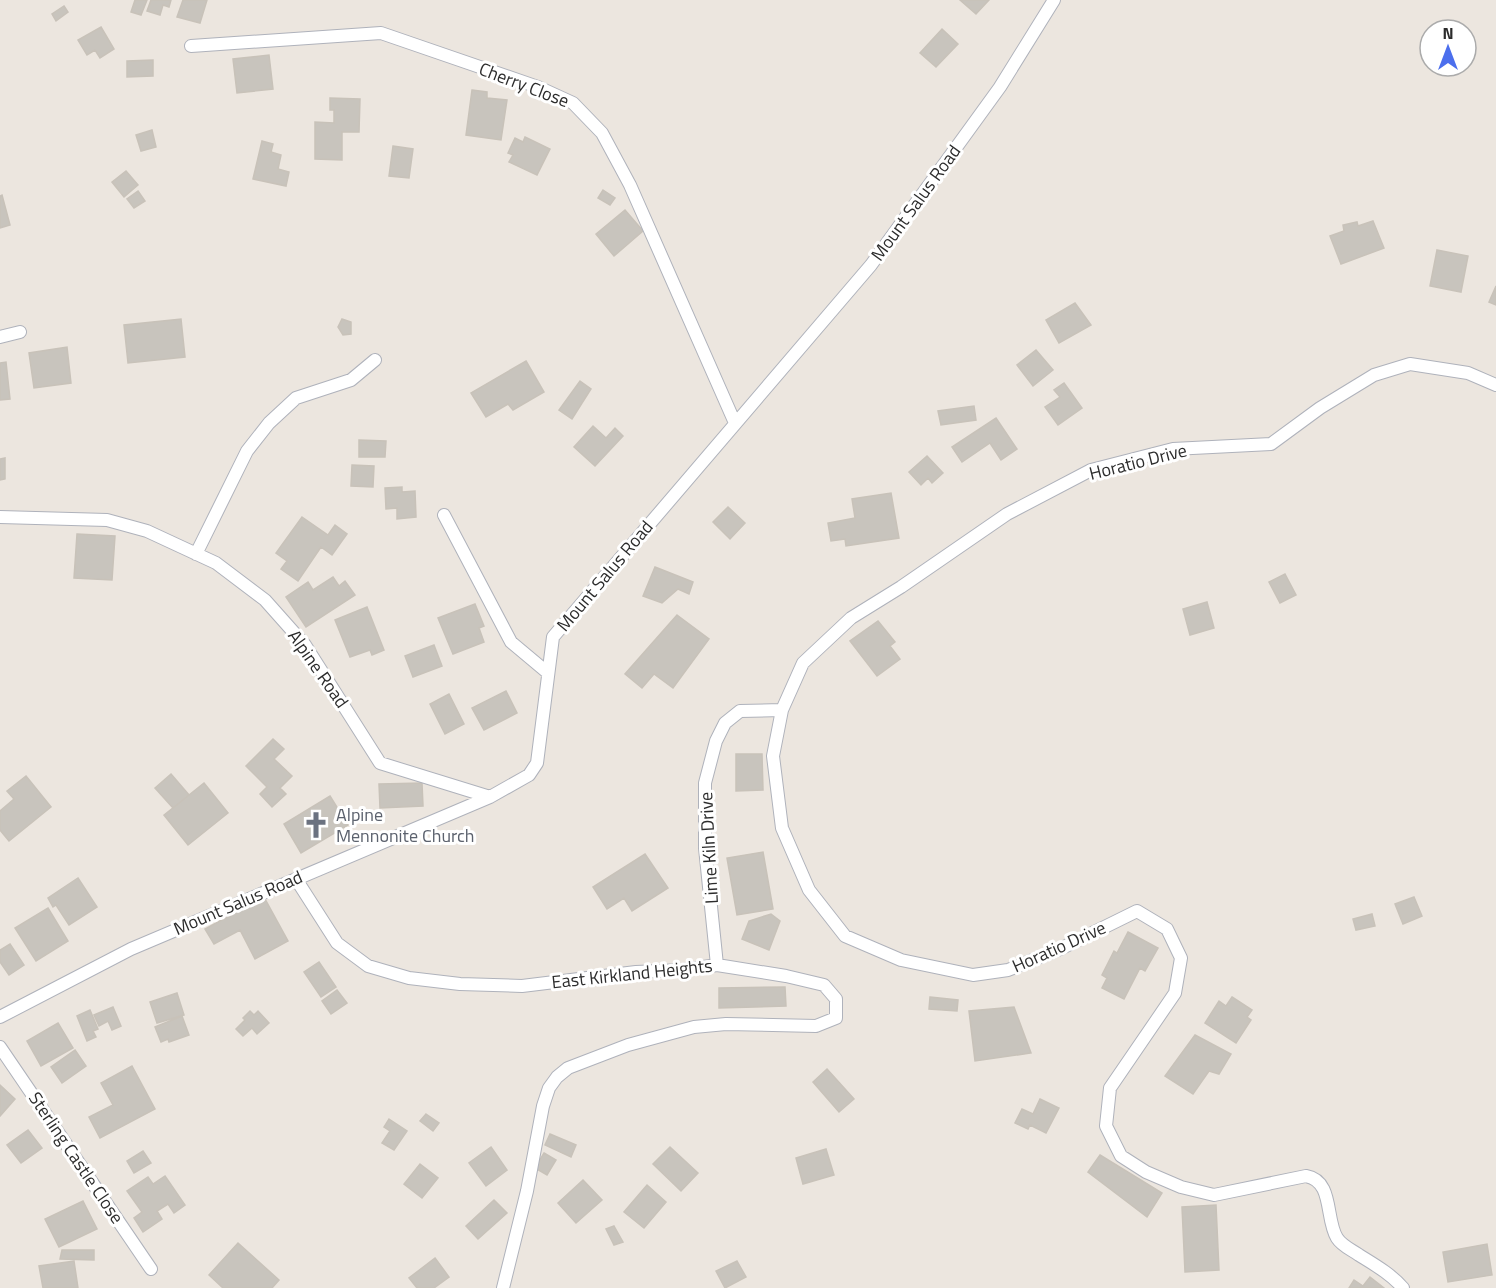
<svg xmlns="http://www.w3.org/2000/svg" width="1496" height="1288" viewBox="0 0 1496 1288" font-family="'Titillium Web',sans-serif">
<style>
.building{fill:#c8c4bd;stroke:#c8c2b9;stroke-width:1.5}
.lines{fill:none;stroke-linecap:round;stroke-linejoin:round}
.street-casing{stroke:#afb2bb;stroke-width:14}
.street{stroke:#fff;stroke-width:12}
.labels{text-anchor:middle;stroke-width:6;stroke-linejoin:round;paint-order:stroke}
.street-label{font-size:18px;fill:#2c2c2c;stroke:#fff}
.worship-label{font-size:18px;fill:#5b616d;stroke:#fff;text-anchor:start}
</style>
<rect width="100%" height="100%" fill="#ece6df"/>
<path class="building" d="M 135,0 L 147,0 L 141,15 L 131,12 Z
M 151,0 L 171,0 L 169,7 L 163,5 L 160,15 L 147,11 Z
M 183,0 L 207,0 L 200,23 L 177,17 Z
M 960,0 L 989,0 L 976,14 Z
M 64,6 L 68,12 L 56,21 L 52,14 Z
M 101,27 L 114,49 L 100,58 L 95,50 L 87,55 L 78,40 Z
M 942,29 L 958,44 L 936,67 L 920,53 Z
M 269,55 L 273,89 L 237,93 L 233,59 Z
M 153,60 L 153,76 L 127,77 L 127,61 Z
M 472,90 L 487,92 L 487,98 L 507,100 L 501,140 L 466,135 Z
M 330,98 L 360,99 L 359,132 L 342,132 L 342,160 L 315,159 L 315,122 L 334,123 L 334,110 L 330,110 Z
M 152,130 L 156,147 L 141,151 L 136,135 Z
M 525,137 L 550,149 L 537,175 L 509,162 L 513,155 L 508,153 L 515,138 L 523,142 Z
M 262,141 L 273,144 L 271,152 L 281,155 L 278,169 L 289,172 L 286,186 L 253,179 Z
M 393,146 L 413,149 L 409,178 L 389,176 Z
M 126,171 L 138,185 L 124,197 L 112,182 Z
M 603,190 L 615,198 L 610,205 L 598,198 Z
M 138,191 L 145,201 L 134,208 L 127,199 Z
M 2,195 L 10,225 L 0,228 L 0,196 Z
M 625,210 L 643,231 L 614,256 L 596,234 Z
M 1373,221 L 1384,248 L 1341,264 L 1330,236 L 1344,231 L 1343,225 L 1357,222 L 1358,226 Z
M 1437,250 L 1468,256 L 1461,292 L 1430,286 Z
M 1496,286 L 1496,305 L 1489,302 Z
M 1075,303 L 1091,325 L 1059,343 L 1046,320 Z
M 181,319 L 185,357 L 128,363 L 124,325 Z
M 342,319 L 351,322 L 351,334 L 343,335 L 338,327 Z
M 67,347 L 71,383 L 34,388 L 29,353 Z
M 1036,350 L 1053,370 L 1033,386 L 1017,365 Z
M 526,361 L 544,392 L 513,410 L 508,404 L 486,417 L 471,393 Z
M 6,362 L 10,399 L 0,400 L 0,363 Z
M 580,381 L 591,389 L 572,419 L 559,410 Z
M 1064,383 L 1082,408 L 1058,425 L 1045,407 L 1060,397 L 1054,390 Z
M 974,406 L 976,420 L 941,425 L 938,411 Z
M 996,418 L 1017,449 L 1001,460 L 990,443 L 962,462 L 952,447 Z
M 593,426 L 606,438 L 615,428 L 623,436 L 595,466 L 574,447 Z
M 359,440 L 386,441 L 385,457 L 359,457 Z
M 927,456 L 943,473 L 932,483 L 928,478 L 921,485 L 909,472 Z
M 5,458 L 5,479 L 0,480 L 0,459 Z
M 352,465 L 374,466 L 373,487 L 351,486 Z
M 402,487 L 402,492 L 415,491 L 416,517 L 397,519 L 397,508 L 386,509 L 385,488 Z
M 891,493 L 899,538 L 846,546 L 845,539 L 831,541 L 828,523 L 855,518 L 852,499 Z
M 728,507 L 745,523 L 730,539 L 713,522 Z
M 302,517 L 328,535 L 335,525 L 347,534 L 332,555 L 321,547 L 298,581 L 281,569 L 287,561 L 276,553 Z
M 77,534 L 115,536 L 112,580 L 74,578 Z
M 655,567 L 693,582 L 689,594 L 678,589 L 662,603 L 643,596 Z
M 1285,574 L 1296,595 L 1280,603 L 1269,582 Z
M 333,577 L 339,586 L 345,581 L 355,595 L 306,627 L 286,597 L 308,582 L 313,590 Z
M 1207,602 L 1214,628 L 1190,635 L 1183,609 Z
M 475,604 L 484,626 L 479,628 L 484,642 L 453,654 L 438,618 Z
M 367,607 L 384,650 L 372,655 L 370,650 L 350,657 L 335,620 Z
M 677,615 L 709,639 L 673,688 L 654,674 L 642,688 L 625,674 Z
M 878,621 L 895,642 L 890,646 L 900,659 L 877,676 L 850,641 Z
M 434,645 L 442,666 L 413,677 L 405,656 Z
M 506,691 L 517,713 L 484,730 L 472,708 Z
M 449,694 L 464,724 L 445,734 L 430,704 Z
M 273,739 L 284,749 L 274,759 L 292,776 L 280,788 L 286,794 L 272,807 L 260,794 L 267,787 L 246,766 Z
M 736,754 L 762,754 L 763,790 L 736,791 Z
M 171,774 L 189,795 L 173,808 L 155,788 Z
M 26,776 L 51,807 L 9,841 L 0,830 L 0,811 L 14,799 L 7,791 Z
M 204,783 L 228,813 L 188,845 L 164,815 Z
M 422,783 L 423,806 L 380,808 L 379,784 Z
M 330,796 L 348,825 L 301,853 L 284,824 Z
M 763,852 L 773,909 L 737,915 L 727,858 Z
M 645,854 L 668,888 L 632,911 L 624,898 L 607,909 L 593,887 Z
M 78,878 L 97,907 L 69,925 L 56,905 L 53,907 L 48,898 Z
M 264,897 L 288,941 L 255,959 L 240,930 L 214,944 L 205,929 Z
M 1414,897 L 1422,916 L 1403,924 L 1395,904 Z
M 48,908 L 68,941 L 36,961 L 15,928 Z
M 771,914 L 780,921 L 769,950 L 742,939 L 749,921 Z
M 1372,914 L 1375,926 L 1356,930 L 1353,919 Z
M 1128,932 L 1158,948 L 1145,971 L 1140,968 L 1124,999 L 1102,988 L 1107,978 L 1102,975 L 1114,951 L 1117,953 Z
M 10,944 L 24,965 L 9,975 L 0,962 L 0,950 Z
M 319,962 L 336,987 L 321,997 L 304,972 Z
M 785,987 L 786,1006 L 719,1008 L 719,988 Z
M 337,990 L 347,1003 L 331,1014 L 322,1001 Z
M 177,993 L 184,1015 L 157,1023 L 150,1002 Z
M 930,997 L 958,1000 L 957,1011 L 929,1009 Z
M 1232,997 L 1252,1010 L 1247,1017 L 1251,1020 L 1236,1043 L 1205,1023 L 1219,1001 L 1226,1006 Z
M 113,1007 L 121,1026 L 112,1030 L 108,1021 L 99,1026 L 94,1015 Z
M 1014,1007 L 1031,1053 L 975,1061 L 969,1011 Z
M 90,1010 L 98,1029 L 93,1031 L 96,1037 L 87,1041 L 77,1016 Z
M 250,1011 L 254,1015 L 258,1011 L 269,1023 L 257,1034 L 252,1028 L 243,1036 L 236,1029 L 245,1020 L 243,1018 Z
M 182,1016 L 189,1035 L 169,1042 L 168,1039 L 161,1042 L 155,1027 Z
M 58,1023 L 73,1048 L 41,1066 L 27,1041 Z
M 1195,1035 L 1231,1054 L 1219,1074 L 1209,1071 L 1193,1094 L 1165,1076 Z
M 75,1050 L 86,1066 L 62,1083 L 51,1067 Z
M 132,1066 L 155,1109 L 100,1138 L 89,1117 L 113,1105 L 101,1083 Z
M 827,1069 L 854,1099 L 839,1112 L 813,1082 Z
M 0,1085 L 15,1099 L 0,1116 Z
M 1040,1099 L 1059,1108 L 1046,1133 L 1030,1125 L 1028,1129 L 1015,1123 L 1022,1109 L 1033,1114 Z
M 426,1114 L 439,1123 L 433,1131 L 420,1121 Z
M 389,1119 L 407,1131 L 394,1150 L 382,1143 L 390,1131 L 384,1127 Z
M 28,1130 L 42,1148 L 21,1163 L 7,1145 Z
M 550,1134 L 576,1145 L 571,1157 L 545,1145 Z
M 491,1147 L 507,1170 L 486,1186 L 469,1163 Z
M 670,1147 L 698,1173 L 681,1191 L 653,1164 Z
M 826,1149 L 834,1175 L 803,1184 L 796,1158 Z
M 143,1151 L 151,1163 L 134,1173 L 127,1161 Z
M 544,1153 L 556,1160 L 547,1175 L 535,1168 Z
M 1100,1155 L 1162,1193 L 1147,1217 L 1088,1172 Z
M 420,1164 L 438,1178 L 422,1198 L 404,1184 Z
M 165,1176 L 185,1205 L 174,1213 L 168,1204 L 157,1211 L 162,1219 L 143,1232 L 134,1218 L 142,1212 L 127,1191 L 148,1177 L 153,1184 Z
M 583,1180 L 602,1200 L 576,1223 L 558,1203 Z
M 647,1185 L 666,1202 L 644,1228 L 624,1212 Z
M 494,1200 L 507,1213 L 478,1239 L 466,1226 Z
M 83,1201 L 97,1229 L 59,1247 L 45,1219 Z
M 1216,1205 L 1219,1270 L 1185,1272 L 1182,1207 Z
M 614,1226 L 623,1242 L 614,1245 L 606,1229 Z
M 238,1243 L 279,1280 L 272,1288 L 223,1288 L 209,1275 Z
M 1487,1244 L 1492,1275 L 1448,1282 L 1443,1252 Z
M 62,1250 L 94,1250 L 94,1260 L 60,1259 Z
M 435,1258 L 449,1277 L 434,1288 L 417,1288 L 409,1278 Z
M 74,1261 L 78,1288 L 43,1288 L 39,1266 Z
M 737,1261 L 746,1277 L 725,1288 L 716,1271 Z
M 1370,1277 L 1384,1288 L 1349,1288 L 1354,1280 L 1363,1286 Z"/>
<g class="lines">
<defs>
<path id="street" d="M 191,46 L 381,33 L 538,87 L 573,103 L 602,133 L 630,185 L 735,423
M 0,337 L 20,332
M 444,515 L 511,642 L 548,673
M 0,517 L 107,520 L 147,531 L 216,563 L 265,600 L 305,645 L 380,763 L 490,797
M 196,554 L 247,451 L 269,423 L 296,398 L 351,380 L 375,360
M 296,879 L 337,943 L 368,966 L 409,978 L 460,984 L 522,986 L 636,972 L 683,970 L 717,965 L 786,976 L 824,985 L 836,999 L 836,1018 L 816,1026 L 726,1024 L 694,1027 L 628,1045 L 568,1068 L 557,1077 L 549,1088 L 543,1106 L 527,1191 L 503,1288
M 717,965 L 705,848 L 705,783 L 716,741 L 725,723 L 740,711 L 782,710
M 0,1017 L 131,949 L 490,797 L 529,775 L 537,763 L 553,637 L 871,265 L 1000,87 L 1054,0
M 0,1047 L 151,1269
M 1403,1288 C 1391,1274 1375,1265 1359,1255 C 1352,1250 1342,1246 1337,1238 C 1325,1219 1334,1181 1306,1176 L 1214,1195 L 1181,1187 L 1146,1172 L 1121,1156 L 1106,1126 L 1110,1088 L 1175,993 L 1181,958 L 1167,929 L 1137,911 L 1060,949 L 1008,970 L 973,975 L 901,960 L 845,936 L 809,890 L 782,828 L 773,756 L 782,710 L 803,663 L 851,618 L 901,587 L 1007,514 L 1091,470 L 1173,449 L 1271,444 L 1320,408 L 1374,375 L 1410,364 L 1468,373 L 1496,385"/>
</defs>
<use href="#street" class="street-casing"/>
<use href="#street" class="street"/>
</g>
<defs>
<symbol id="church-bare" viewBox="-9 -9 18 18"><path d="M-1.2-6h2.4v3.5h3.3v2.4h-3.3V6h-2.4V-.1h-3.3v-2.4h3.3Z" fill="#6b7280" stroke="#fff" stroke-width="2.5" paint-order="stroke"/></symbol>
</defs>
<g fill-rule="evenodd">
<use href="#church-bare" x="297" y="806" width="38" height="38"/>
</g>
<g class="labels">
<g class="street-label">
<text transform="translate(524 85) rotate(21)" y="6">Cherry Close</text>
<text transform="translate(916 203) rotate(-54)" y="6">Mount Salus Road</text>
<text transform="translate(1138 462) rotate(-14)" y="6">Horatio Drive</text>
<text transform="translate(605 576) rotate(-50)" y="6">Mount Salus Road</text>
<text transform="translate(318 669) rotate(55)" y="6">Alpine Road</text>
<text transform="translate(709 848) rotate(-93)" y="6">Lime Kiln Drive</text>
<text transform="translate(238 903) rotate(-23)" y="6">Mount Salus Road</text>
<text transform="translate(1059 947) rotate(-24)" y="6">Horatio Drive</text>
<text transform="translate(632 974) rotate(-6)" y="6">East Kirkland Heights</text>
<text transform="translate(76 1158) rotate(56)" y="6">Sterling Castle Close</text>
</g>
<g class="worship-label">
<text x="336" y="821">Alpine<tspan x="336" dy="21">Mennonite Church</tspan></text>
</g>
</g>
<g transform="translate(1448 48)"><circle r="28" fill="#ffffff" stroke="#ababab" stroke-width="1.5"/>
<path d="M0-4.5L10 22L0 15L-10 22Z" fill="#4c6fed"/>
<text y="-9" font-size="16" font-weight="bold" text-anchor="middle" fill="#2c2c2c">N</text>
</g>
</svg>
